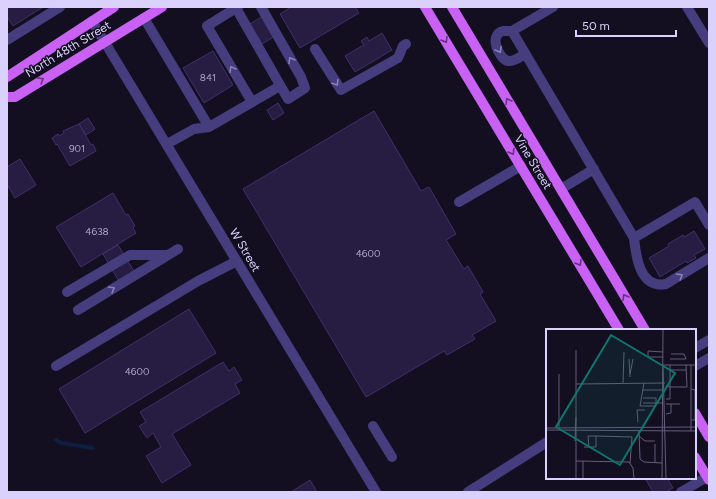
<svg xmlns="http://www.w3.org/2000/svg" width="716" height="499" viewBox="0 0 716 499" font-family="Figtree,sans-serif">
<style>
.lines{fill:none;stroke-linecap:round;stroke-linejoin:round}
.stream{stroke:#0f1d40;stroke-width:4}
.building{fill:#271c41;stroke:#40306b}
.minor{stroke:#453d7d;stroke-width:10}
.major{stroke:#c961f4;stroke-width:10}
.oneway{stroke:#653480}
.oneway2{stroke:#8880b6}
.labels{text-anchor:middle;stroke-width:3;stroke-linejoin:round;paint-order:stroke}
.number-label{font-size:10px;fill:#ada4cd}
.street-label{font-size:12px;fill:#dad2fc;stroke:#130f21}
.inset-road{fill:none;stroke:#635d79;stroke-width:1}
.view{fill:#0f766e;fill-opacity:0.15;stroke:#0f766e;stroke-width:2}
.inset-edge{fill:none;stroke:#dad2fc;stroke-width:2}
</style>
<rect width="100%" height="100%" fill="#130f21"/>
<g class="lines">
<path class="stream" d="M 56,440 L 61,443 L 93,448"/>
</g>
<path class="building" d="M 7,7 L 43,7 L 13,26 L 7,17 Z
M 291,7 L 355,7 L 359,13 L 300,48 L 280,14 Z
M 263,16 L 275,36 L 262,44 L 250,24 Z
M 382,33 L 392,50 L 355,72 L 345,56 L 364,45 L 361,41 L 367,37 L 369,41 Z
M 213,51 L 233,85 L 204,103 L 183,68 Z
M 278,103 L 284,113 L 273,120 L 267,110 Z
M 374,111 L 421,191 L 429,187 L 456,234 L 446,240 L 464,269 L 468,266 L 483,292 L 480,294 L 496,321 L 472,335 L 475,339 L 447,355 L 444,351 L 366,397 L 243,189 Z
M 88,118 L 95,129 L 86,135 L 79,124 Z
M 79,124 L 91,145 L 93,144 L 96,151 L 70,166 L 57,144 L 56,145 L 52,138 L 58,134 L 59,136 L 64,133 L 63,131 Z
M 20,159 L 36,185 L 15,198 L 7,184 L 7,167 Z
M 113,193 L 126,215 L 128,214 L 135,226 L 133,228 L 136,233 L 81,267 L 56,227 Z
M 694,231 L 705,249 L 694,255 L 696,258 L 687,263 L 686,261 L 660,277 L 649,258 L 669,246 L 668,244 L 683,235 L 684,237 Z
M 118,245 L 135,273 L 120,283 L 103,254 Z
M 189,309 L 216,353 L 85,433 L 59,389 Z
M 223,362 L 229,371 L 234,367 L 242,380 L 235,384 L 240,393 L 172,434 L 191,465 L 162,483 L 146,456 L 161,447 L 153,433 L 147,438 L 139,426 L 146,422 L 140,412 Z
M 645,478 L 667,478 L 673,488 L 666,492 L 653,492 Z
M 310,480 L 317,492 L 291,492 Z"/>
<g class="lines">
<path class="minor" d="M 235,7 L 236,8 L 207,26 L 252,102
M 238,7 L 236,8 L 288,99 L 305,88 L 301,77 L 261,7
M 553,7 L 512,31 L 634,238 L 695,202 L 709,225
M 687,7 L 709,43
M 144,18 L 209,127
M 92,21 L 376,492
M 512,31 C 509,31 505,31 503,31 C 488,35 499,59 508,61 C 514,62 520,57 525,54
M 7,40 L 60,7
M 315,49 L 341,90 L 398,58 L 403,46 L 406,44
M 167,144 L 194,129 L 209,127 L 280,86
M 561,189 L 594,169
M 459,202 L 521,166
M 634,238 C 636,257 640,289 666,284 L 709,258
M 67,292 L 130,255 L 167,255
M 78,310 L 178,249
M 695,348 L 709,340
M 56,366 L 198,281 L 237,261
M 695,366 L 709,358
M 373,426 L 392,457
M 468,492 L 547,442
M 681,492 L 707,477"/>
<path class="major" d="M 425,7 L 619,330
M 452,7 L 645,330
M 7,77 L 114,7
M 7,97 L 15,97 L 162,7
M 695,413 L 709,437
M 695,457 L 709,480"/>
</g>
<defs><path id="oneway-chevron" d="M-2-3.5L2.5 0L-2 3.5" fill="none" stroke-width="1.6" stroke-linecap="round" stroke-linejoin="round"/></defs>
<g class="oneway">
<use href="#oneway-chevron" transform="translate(445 40) rotate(59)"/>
<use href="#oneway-chevron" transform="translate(41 80) rotate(-31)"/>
<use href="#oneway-chevron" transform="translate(508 101) rotate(-121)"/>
<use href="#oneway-chevron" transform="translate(512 152) rotate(59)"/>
<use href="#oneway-chevron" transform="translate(579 263) rotate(59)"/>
<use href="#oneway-chevron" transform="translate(625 297) rotate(-121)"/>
</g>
<g class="oneway2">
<use href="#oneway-chevron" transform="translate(499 50) rotate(62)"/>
<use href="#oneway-chevron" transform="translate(291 60) rotate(-121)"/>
<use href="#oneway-chevron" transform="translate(232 69) rotate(-120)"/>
<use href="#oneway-chevron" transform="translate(336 83) rotate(58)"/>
<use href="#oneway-chevron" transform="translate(680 276) rotate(-32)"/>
<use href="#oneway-chevron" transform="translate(112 289) rotate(-31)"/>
</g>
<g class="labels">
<g class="number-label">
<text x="208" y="81">841</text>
<text x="77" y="152">901</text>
<text x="97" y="235">4638</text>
<text x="368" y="257">4600</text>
<text x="137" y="375">4600</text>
</g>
<g class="street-label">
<text transform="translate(68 49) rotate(-31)" y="4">North 48th Street</text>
<text transform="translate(533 162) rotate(59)" y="4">Vine Street</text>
<text transform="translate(245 250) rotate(59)" y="4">W Street</text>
</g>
</g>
<g transform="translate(546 329)">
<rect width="150" height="150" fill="#130f21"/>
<path class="inset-road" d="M 30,21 L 30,150M 117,23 L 102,22 L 102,28 L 117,28M 83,30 L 84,48M 124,30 L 140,30 L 138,25 L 125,25M 117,36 L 150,36M 117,36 L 120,150M 145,36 L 145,102M 124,41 L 140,41M 13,45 L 13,98M 84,45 L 87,30M 77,54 L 78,23M 98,54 L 94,77 L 109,77 L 110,74M 30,55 L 119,54M 120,57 L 124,58 L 124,36M 145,60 L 149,61 L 149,91 L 145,91M 97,61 L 116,61M 97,69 L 110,69 L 110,74 L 116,74M 120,70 L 124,70 L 124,58 L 141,58 L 140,36M 97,74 L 110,74M 120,75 L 134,75M 120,85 L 125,84 L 125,75M 92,93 L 91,81 L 99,81M 0,99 L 150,98M 0,101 L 150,102M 93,102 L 94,130 L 98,133 L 116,134M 93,107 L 99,112 L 109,112M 29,112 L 30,88M 109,115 L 109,134M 38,118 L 50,118 L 50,107 L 86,108 L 84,134M 43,118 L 42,107 L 50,107M 30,132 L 83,133 L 87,139 L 88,150M 37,150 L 37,132M 116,150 L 117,0"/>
<path class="view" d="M 65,6 L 129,44 L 74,136 L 10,98 Z"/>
<rect width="150" height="150" class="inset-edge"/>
</g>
<rect width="716" height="499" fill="none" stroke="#dad2fc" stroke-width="16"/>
<path d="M576 30v6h100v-6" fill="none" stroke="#dad2fc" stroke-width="2"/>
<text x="582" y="30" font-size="12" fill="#dad2fc" stroke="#130f21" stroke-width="3" paint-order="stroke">50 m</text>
</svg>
